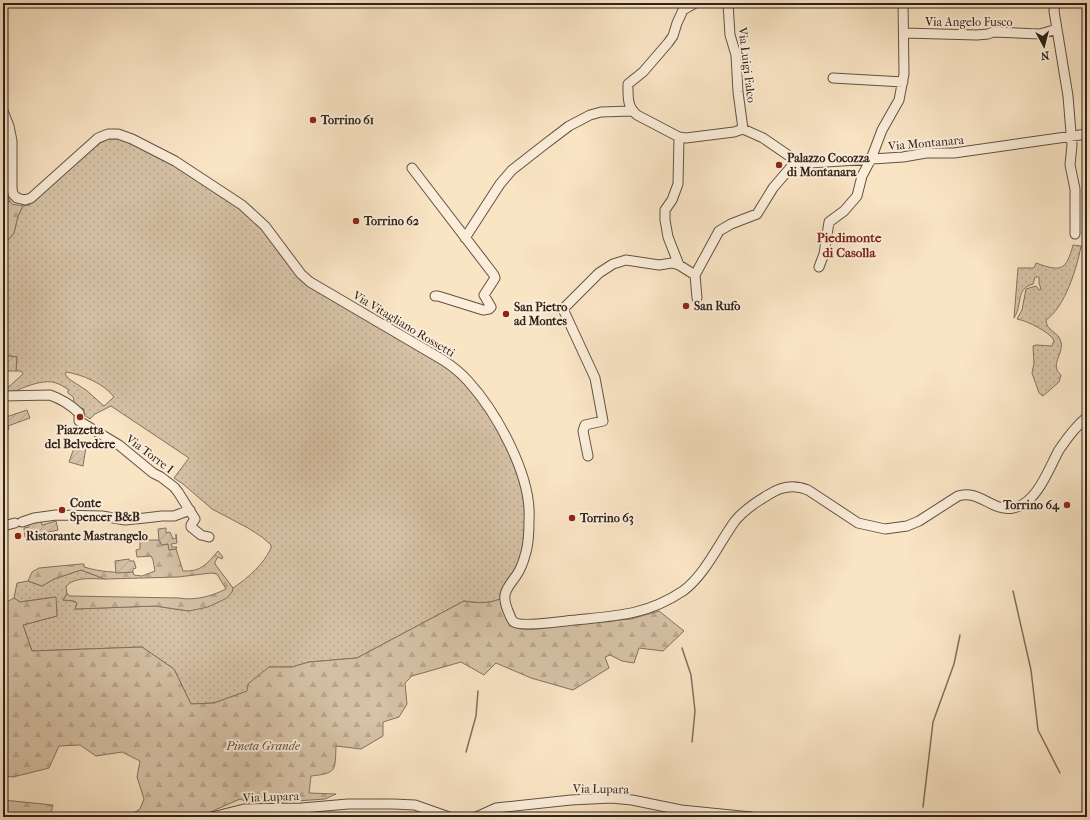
<svg xmlns="http://www.w3.org/2000/svg" width="1090" height="820" font-family="'IM FELL French Canon',serif">
  <style>
    .grass { fill: url(#grass-dots); stroke: #837261; fill-rule: evenodd }
    .forest { fill: url(#forest-firs); stroke: #837261 }
    .garden { fill: url(#garden-furrows); stroke: #837261 }
    .lines { fill: none; stroke-linecap: round; stroke-linejoin: round }
    .stream { stroke: #7f6f5e; stroke-width: 1.5 }
    .minor-casing { stroke: #625245; stroke-width: 11 }
    .minor { stroke: #fbedd9; stroke-width: 9 }
    .poi-dot { fill: #8f2418; stroke: #fbedd9; stroke-width: 1.5 }
    .labels { text-anchor: middle; stroke-width: 4; stroke-linejoin: round; paint-order: stroke }
    .street-label { font-size: 12px; fill: #2f221b; stroke: #fbedd9 }
    .poi-label { font-size: 12px; font-weight: bold; fill: #2f221b; stroke: #fbedd9; text-anchor: start }
    .park-label { font-size: 12px; font-style: italic; fill: #615245; stroke: #fbedd9 }
    .neighbourhood-label { font-size: 13px; font-weight: bold; fill: #7a1f14; stroke: #fbedd9 }
  </style>
  <defs>
    <pattern id="grass-dots" width="8" height="8" patternUnits="userSpaceOnUse"><rect width="8" height="8" fill="#d7c3a7"/><path d="M2 2h.1M6 6h.1" fill="none" stroke="#b9a78f" stroke-width="1.8" stroke-linecap="round"/></pattern>
    <pattern id="forest-firs" width="22" height="20" patternUnits="userSpaceOnUse"><rect width="22" height="20" fill="#d7c3a7"/><path d="M5 1l3.5 6h-7zM16 11l3.5 6h-7z" fill="#b9a78f"/></pattern>
    <pattern id="garden-furrows" width="10" height="10" patternUnits="userSpaceOnUse"><rect width="10" height="10" fill="#d7c3a7"/><path d="M-1 1l2-2M0 10L10 0M9 11l2-2" fill="none" stroke="#b9a78f"/></pattern>
  </defs>
  <rect width="100%" height="100%" fill="#f9e4c4"/>
  <filter id="stains"><feTurbulence type="fractalNoise" baseFrequency=".005" numOctaves="4"/><feColorMatrix values="0 0 0 0 .2 0 0 0 0 .09 0 0 0 0 .02 0 0 0 .5 -.17"/></filter>
  <radialGradient id="worn" r=".72"><stop offset=".6" stop-color="#630" stop-opacity="0"/><stop offset="1" stop-color="#630" stop-opacity=".3"/></radialGradient>
  <path class="grass" d="M 3,122 C 5,128 8,134 8,140 C 8,156 2,189 10,201 L 3,205 Z
    M 109,139 L 119,139 L 136,145 L 161,158 L 200,181 L 233,203 L 264,229 L 305,284 L 432,357 L 454,371 L 487,409 L 517,468 L 526,498 L 525,546 L 518,563 L 504,587 L 500,599 C 488,604 476,603 464,601 L 357,658 L 309,662 L 292,667 L 269,667 L 248,691 L 214,703 L 191,704 L 174,669 L 142,647 L 32,651 L 23,625 L 57,616 L 55,597 L 20,602 L 14,598 L 17,583 L 28,581 L 42,586 L 54,579 L 81,570 L 105,579 C 93,579 74,576 66,587 L 67,594 L 63,600 L 74,601 L 77,603 L 75,609 L 155,606 L 189,611 L 232,592 L 233,588 C 248,578 264,564 271,548 L 271,545 L 262,537 L 248,528 L 212,509 L 183,484 L 174,478 L 189,458 L 111,406 L 95,414 L 90,419 L 84,415 L 84,409 L 72,405 L 74,400 L 73,397 L 68,393 L 68,389 C 64,387 60,384 56,383 C 42,378 20,389 7,395 L 3,392 L 23,374 L 21,371 L 16,371 L 17,357 L 3,355 L 3,246 L 14,233 L 18,216 L 23,206 L 29,205 L 98,144 ZM 66,372 C 81,374 105,384 114,397 L 104,406 L 86,390 L 69,379 L 65,374 Z
    M 1073,245 L 1081,246 C 1077,268 1065,307 1046,320 C 1046,331 1059,332 1061,342 C 1064,354 1049,365 1061,375 L 1059,382 L 1043,396 L 1039,393 L 1032,373 L 1034,363 L 1033,346 L 1036,345 L 1052,346 L 1054,340 C 1049,332 1028,321 1017,319 L 1022,310 L 1026,289 L 1036,286 L 1039,290 L 1041,289 L 1039,283 L 1039,277 L 1035,277 L 1033,284 C 1015,289 1023,304 1014,318 L 1018,268 L 1034,268 L 1036,263 C 1061,272 1066,271 1073,245 Z"/>
  <path class="forest" d="M 10,201 L 12,204 L 23,206 L 18,216 L 14,233 L 3,246 L 3,205 Z
    M 148,540 L 159,540 L 162,545 L 168,544 L 169,550 L 176,549 L 183,571 C 201,572 207,564 218,551 L 223,557 L 222,559 L 218,557 L 215,562 L 215,564 L 233,588 L 232,592 L 227,598 L 208,607 L 189,611 L 155,606 L 75,609 L 77,603 L 74,601 L 63,600 L 67,594 L 70,596 L 179,598 C 195,601 212,596 226,589 L 217,574 L 211,573 L 178,577 L 105,579 L 81,570 L 54,579 L 42,586 L 28,581 L 32,572 L 39,568 L 81,564 L 84,564 L 84,567 C 101,572 116,573 133,572 L 134,575 L 142,576 L 155,571 L 153,560 L 151,556 L 137,557 L 136,550 L 140,549 L 140,541 Z
    M 56,597 L 57,616 L 23,625 L 32,651 L 142,647 L 174,669 L 191,704 L 214,703 L 247,691 L 248,684 L 269,667 L 292,667 L 309,662 L 357,658 L 464,601 C 476,603 488,604 500,599 L 509,624 L 514,627 L 631,619 L 659,611 L 684,631 L 663,651 L 639,648 L 634,663 L 622,661 L 610,655 L 605,657 L 609,668 L 573,690 L 531,678 L 496,663 L 484,675 L 461,662 L 412,676 L 405,683 L 407,704 L 399,717 L 383,722 L 383,736 L 361,749 L 336,746 C 335,771 337,773 311,776 L 309,793 L 336,794 L 325,799 L 254,804 L 240,799 L 199,817 L 98,817 L 105,813 L 130,815 L 140,809 L 144,799 L 137,777 L 140,761 L 122,752 L 96,756 L 80,745 L 59,746 L 49,768 L 13,777 L 3,776 L 3,604 L 14,598 L 20,602 Z
    M 3,800 L 53,805 L 50,817 L 17,817 L 13,816 L 11,817 L 3,817 Z"/>
  <path class="garden" d="M 3,355 L 17,357 L 16,371 L 3,371 Z
    M 27,410 L 30,418 L 8,426 L 9,429 L 3,431 L 3,418 Z
    M 75,445 L 86,447 L 83,466 L 69,462 Z
    M 41,519 L 42,525 L 56,521 L 58,530 L 25,537 L 24,528 L 29,527 L 28,524 Z
    M 166,528 L 166,533 L 170,532 L 173,539 L 176,538 L 176,534 L 177,543 L 171,544 L 172,547 L 177,547 L 176,549 L 169,550 L 168,544 L 162,545 L 159,540 L 158,529 Z
    M 129,559 L 130,561 L 134,561 L 136,568 L 133,569 L 133,572 L 116,573 L 115,561 Z"/>
  <g class="lines">
    <path class="stream" d="M 1013,591 L 1031,670 L 1038,730 L 1060,773
      M 682,648 L 691,675 L 695,711 L 692,742
      M 466,752 L 476,716 L 478,691
      M 923,807 L 933,722 L 954,664 L 960,635"/>
    <defs>
      <path id="minor" d="M 695,3 L 683,10 L 677,23 L 673,36 L 668,43 L 643,72 L 628,84 C 628,97 627,107 637,115 L 679,137 L 686,138 L 734,132 L 743,129
        M 728,3 L 730,35 L 736,55 L 738,92 L 743,129
        M 1055,3 L 1054,11 L 1068,96 L 1072,145 L 1070,165 L 1075,189 L 1075,234
        M 904,33 L 977,35 L 988,34 L 993,32 L 1040,34 L 1057,29
        M 833,78 L 903,82
        M 3,111 L 9,126 L 12,141 L 12,188 L 13,194 L 17,198 L 25,200 L 31,198 L 98,138 L 108,134 L 118,134 L 132,139 L 175,161 L 242,205 L 265,226 L 301,274 L 310,282 L 443,360 C 452,366 461,373 468,381 C 497,413 532,476 529,520 C 529,530 529,542 526,552 C 524,560 521,569 516,576 C 512,582 506,588 505,595 C 504,601 506,606 508,611 C 510,615 511,620 514,622 C 520,627 557,622 566,621 C 611,616 644,617 683,591 C 705,575 719,543 735,521 C 744,510 756,502 768,495 C 780,487 794,484 808,490 L 858,523 L 885,529 L 907,526 L 919,521 L 958,496 C 979,489 992,512 1013,508 C 1037,504 1049,468 1059,450 C 1067,438 1076,426 1087,417
        M 743,129 L 763,138 L 798,162 L 811,163 L 903,157 L 926,153 L 954,153 L 1087,134
        M 679,137 L 678,184 L 672,200 L 665,210 L 665,220 L 668,237 L 679,265
        M 412,168 L 494,275 L 495,278 L 484,295 L 491,307 L 489,309 L 483,310 L 438,296 L 435,296
        M 465,238 L 500,184 L 512,170 L 544,145 L 569,126 L 590,115 L 601,112 L 632,111
        M 819,267 L 824,254 L 829,222 L 844,211 L 857,196 L 862,176 L 871,159 L 882,130 L 899,100 L 904,74 L 903,3
        M 695,275 L 719,231 L 731,224 L 757,214 L 773,188 L 791,167 L 798,162
        M 695,275 L 697,298
        M 3,396 L 50,395 C 61,399 71,405 79,413 L 79,421 L 119,445 L 153,473 L 161,477 L 174,487 L 178,492 L 195,519 L 191,525 L 191,527 L 201,535 L 209,537
        M 588,456 L 583,431 L 585,425 L 603,421 L 595,378 L 563,309 L 599,273 L 613,264 L 626,260 L 659,265 L 672,263 L 679,265 L 695,275
        M 22,522 L 34,518 L 56,515 L 102,516 L 125,520 L 145,518 L 162,516 L 174,516 L 190,510
        M 3,526 L 15,523
        M 212,817 L 244,809 L 302,808 L 348,804 L 393,804 L 415,805 L 449,817
        M 476,817 L 496,808 L 505,807 L 571,800 L 611,798 L 632,800 L 681,810 L 751,817"/>
    </defs>
    <use href="#minor" class="minor-casing"/>
    <use href="#minor" class="minor"/>
  </g>
  <g class="poi-dot">
    <circle cx="313" cy="120" r="4"/>
    <circle cx="779" cy="165" r="4"/>
    <circle cx="356" cy="221" r="4"/>
    <circle cx="686" cy="306" r="4"/>
    <circle cx="506" cy="314" r="4"/>
    <circle cx="80" cy="417" r="4"/>
    <circle cx="1067" cy="505" r="4"/>
    <circle cx="62" cy="510" r="4"/>
    <circle cx="572" cy="518" r="4"/>
    <circle cx="18" cy="536" r="4"/>
  </g>
  <g class="labels">
    <g class="street-label">
      <text x="969" y="26">Via Angelo Fusco</text>
      <text transform="translate(747 65) rotate(83)" y="4">Via Luigi Falco</text>
      <text transform="translate(926 143) rotate(-5)" y="4">Via Montanara</text>
      <text transform="translate(404 324) rotate(31)" y="4">Via Vitagliano Rossetti</text>
      <text transform="translate(150 454) rotate(37)" y="4">Via Torre I</text>
      <text transform="translate(601 789) rotate(1)" y="4">Via Lupara</text>
      <text transform="translate(271 797) rotate(-2)" y="4">Via Lupara</text>
    </g>
    <g class="poi-label">
      <text x="321" y="124">Torrino 61</text>
      <text x="787" y="162">Palazzo Cocozza<tspan x="787" dy="14">di Montanara</tspan></text>
      <text x="364" y="225">Torrino 62</text>
      <text x="694" y="310">San Rufo</text>
      <text x="514" y="311">San Pietro<tspan x="514" dy="14">ad Montes</tspan></text>
      <text x="80" y="434" text-anchor="middle">Piazzetta<tspan x="80" dy="14">del Belvedere</tspan></text>
      <text x="70" y="507">Conte<tspan x="70" dy="14">Spencer B&amp;B</tspan></text>
      <text x="1059" y="509" text-anchor="end">Torrino 64</text>
      <text x="580" y="522">Torrino 63</text>
      <text x="26" y="540">Ristorante Mastrangelo</text>
    </g>
    <g class="park-label">
      <text x="263" y="750">Pineta Grande</text>
    </g>
    <g class="neighbourhood-label">
      <text x="849" y="242">Piedimonte<tspan x="849" dy="15">di Casolla</tspan></text>
    </g>
  </g>
  <rect width="1090" height="820" fill="none" stroke="#f9e4c4" stroke-width="16"/>
  <rect x="4" y="4" width="1082" height="812" fill="none" stroke="#2f221b" stroke-width="2"/>
  <rect x="8" y="8" width="1074" height="804" fill="none" stroke="#2f221b"/>
  <g transform="translate(1044 46) rotate(173)" stroke="#fbedd9" stroke-width="3" paint-order="stroke">
  <path d="M0-3L7 15L0 10L-7 15Z" fill="#2f221b"/>
  <text y="-6" font-size="11" font-weight="bold" text-anchor="middle" fill="#2f221b">N</text>
  </g>
  <rect width="100%" height="100%" filter="url(#stains)"/>
  <rect width="100%" height="100%" fill="url(#worn)"/>
</svg>
